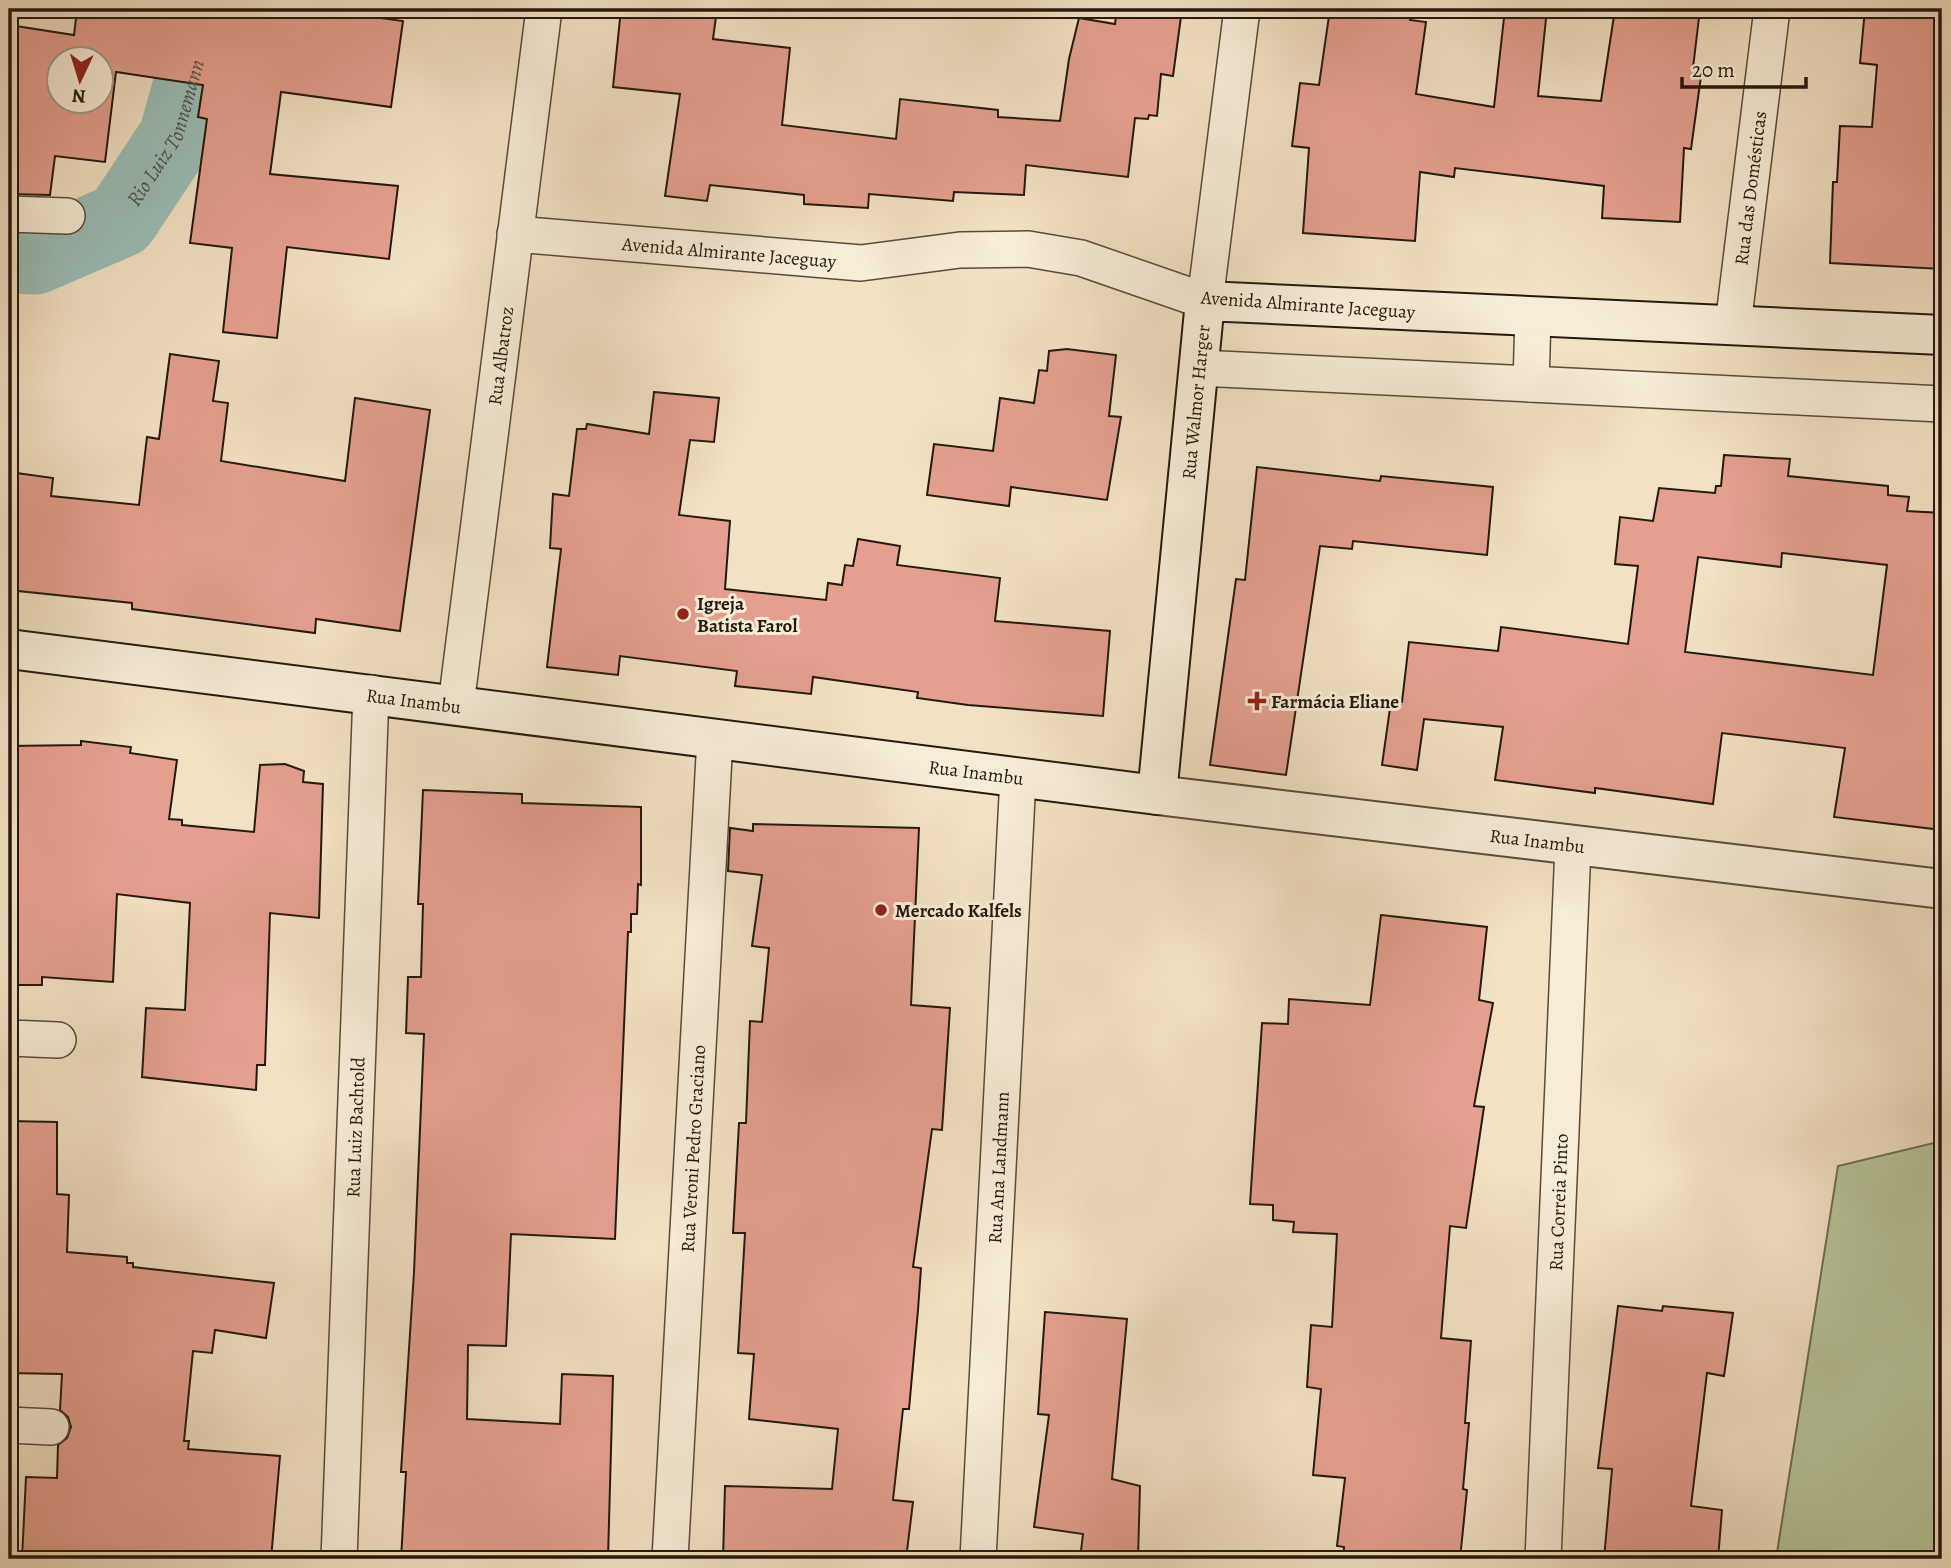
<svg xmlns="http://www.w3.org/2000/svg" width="1951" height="1568" font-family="Alegreya,serif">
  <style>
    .green { fill: #b6c498; stroke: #6d6e53; stroke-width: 2 }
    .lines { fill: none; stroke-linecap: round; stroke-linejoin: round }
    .river { stroke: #9bbdb7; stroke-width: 75 }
    .building { fill: #e49f8e; stroke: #24190e; stroke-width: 2; fill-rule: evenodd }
    .minor-casing { stroke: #584b3b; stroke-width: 38 }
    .tertiary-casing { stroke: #584b3b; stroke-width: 42 }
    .secondary-casing { stroke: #24190e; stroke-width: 42 }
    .minor { stroke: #f7ecd8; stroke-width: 35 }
    .tertiary { stroke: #f7ecd8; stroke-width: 38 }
    .secondary { stroke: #f7ecd8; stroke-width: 38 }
    .poi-dot { fill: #8f2418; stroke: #f7ecd8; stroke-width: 2.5 }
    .labels { text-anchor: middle; stroke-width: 6; stroke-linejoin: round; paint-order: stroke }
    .street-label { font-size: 19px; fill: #24190e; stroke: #f7ecd8 }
    .poi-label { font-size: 19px; font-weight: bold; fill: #24190e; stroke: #f7ecd8; text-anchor: start }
    .water-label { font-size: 21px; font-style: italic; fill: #4e5249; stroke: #f7ecd8 }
  </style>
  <rect width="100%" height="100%" fill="#f2e1c3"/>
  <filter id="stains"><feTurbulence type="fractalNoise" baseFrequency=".00286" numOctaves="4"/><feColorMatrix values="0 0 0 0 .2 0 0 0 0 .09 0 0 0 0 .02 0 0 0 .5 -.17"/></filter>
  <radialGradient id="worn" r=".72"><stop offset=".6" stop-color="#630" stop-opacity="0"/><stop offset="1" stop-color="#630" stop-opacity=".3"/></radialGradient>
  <path class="green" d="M 1942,1141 L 1942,1559 L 1776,1559 L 1838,1166 Z"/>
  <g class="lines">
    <path class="river" id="s1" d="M 9,256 L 35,257 L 121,220 L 176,137 L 212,9"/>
  </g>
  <path class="building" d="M 120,9 L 315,9 L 403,21 L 391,107 L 281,92 L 270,174 L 398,186 L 389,259 L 287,247 L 277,338 L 223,332 L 232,248 L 190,243 L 207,119 L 198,117 L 203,85 L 116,72 L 105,162 L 55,156 L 50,195 L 9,194 L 9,25 L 74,35 L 77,10 L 119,16 ZM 60,60 L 102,60 L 102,102 L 60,102 Z
    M 621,9 L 717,9 L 713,39 L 790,48 L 782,125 L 896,139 L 900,99 L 998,110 L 998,117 L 1060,121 L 1069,59 L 1079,18 L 1115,24 L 1117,9 L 1182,9 L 1173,76 L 1161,74 L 1157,116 L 1149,115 L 1148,119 L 1135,118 L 1128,177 L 1026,165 L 1024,195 L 954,192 L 953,201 L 869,194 L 868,208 L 804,204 L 804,195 L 710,185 L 707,201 L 665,196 L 680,94 L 613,87 Z
    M 1330,9 L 1412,9 L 1410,20 L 1426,22 L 1416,94 L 1494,107 L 1505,9 L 1547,9 L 1538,96 L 1601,101 L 1615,9 L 1700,9 L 1693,68 L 1702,69 L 1691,149 L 1684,148 L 1680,222 L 1602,218 L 1604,186 L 1455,168 L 1454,177 L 1420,172 L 1415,241 L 1303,233 L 1309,148 L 1292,146 L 1300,83 L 1319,85 Z
    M 1865,9 L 1942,14 L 1942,71 L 1934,201 L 1942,201 L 1942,269 L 1830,263 L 1833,182 L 1837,182 L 1840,126 L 1872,127 L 1877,65 L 1860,63 Z
    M 1067,349 L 1116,355 L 1109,416 L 1121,417 L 1107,500 L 1011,487 L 1009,506 L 927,495 L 934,444 L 993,451 L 1000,398 L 1034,403 L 1039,370 L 1047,371 L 1049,351 Z
    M 170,354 L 219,361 L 213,401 L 228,403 L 221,461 L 345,481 L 355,398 L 430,410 L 400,631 L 316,619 L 315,633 L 132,609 L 132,603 L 9,590 L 9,472 L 53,478 L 51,496 L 139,505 L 147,437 L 159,439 Z
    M 654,392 L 719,398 L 714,442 L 690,440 L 679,515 L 730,521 L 725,589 L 826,600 L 828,583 L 842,585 L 845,565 L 853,566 L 858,539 L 900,546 L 897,565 L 1000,578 L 995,621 L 1110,631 L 1103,716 L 968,705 L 917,698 L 918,692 L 813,677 L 811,694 L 735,686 L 737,671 L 620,656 L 618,675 L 547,667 L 561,549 L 550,548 L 553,494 L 569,496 L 577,429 L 586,429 L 587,424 L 649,434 Z
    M 1724,455 L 1790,459 L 1788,476 L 1888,486 L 1888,495 L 1909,497 L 1907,511 L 1942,513 L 1942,830 L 1834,817 L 1845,748 L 1722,733 L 1713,804 L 1595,788 L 1595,793 L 1495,780 L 1503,727 L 1424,719 L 1417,770 L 1382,765 L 1391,701 L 1402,702 L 1409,642 L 1498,651 L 1501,627 L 1628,644 L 1638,566 L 1615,564 L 1620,517 L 1653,521 L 1659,488 L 1715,493 L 1716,486 L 1721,486 ZM 1782,553 L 1887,565 L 1873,675 L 1685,652 L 1698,557 L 1781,567 Z
    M 1257,467 L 1380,481 L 1381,476 L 1493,487 L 1487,555 L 1353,541 L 1352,549 L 1320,546 L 1286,775 L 1210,765 L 1236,579 L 1245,580 Z
    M 81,741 L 131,747 L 130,753 L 177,760 L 169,819 L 182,820 L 182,825 L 254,832 L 260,765 L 285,764 L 304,771 L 303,782 L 323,784 L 319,918 L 270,913 L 265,1065 L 257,1065 L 256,1090 L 142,1077 L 146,1008 L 185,1010 L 190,903 L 117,894 L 113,982 L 42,977 L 42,985 L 9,985 L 9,746 L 81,745 Z
    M 423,790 L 522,794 L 522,803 L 641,807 L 641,885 L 638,884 L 637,914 L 631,914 L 631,932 L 628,932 L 615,1239 L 511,1234 L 506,1346 L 468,1345 L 467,1419 L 560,1424 L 562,1374 L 613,1376 L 608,1559 L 440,1557 L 440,1559 L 401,1559 L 406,1472 L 401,1472 L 414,1272 L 424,1034 L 406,1033 L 408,977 L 421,977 L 423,904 L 418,904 Z
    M 753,824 L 919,828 L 911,1005 L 950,1008 L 942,1130 L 932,1129 L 913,1267 L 921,1268 L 918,1310 L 909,1409 L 903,1409 L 893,1500 L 913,1502 L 906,1559 L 723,1559 L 725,1486 L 832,1489 L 838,1429 L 749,1419 L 754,1354 L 738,1353 L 745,1233 L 733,1233 L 739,1123 L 746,1123 L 750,1021 L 762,1022 L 769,948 L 752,946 L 762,875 L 728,871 L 730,828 L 753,831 Z
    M 1381,915 L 1487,927 L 1479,1000 L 1493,1003 L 1474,1106 L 1484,1107 L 1466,1228 L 1450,1226 L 1441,1338 L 1471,1341 L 1465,1423 L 1469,1423 L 1463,1489 L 1467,1490 L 1460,1559 L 1343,1559 L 1344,1547 L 1337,1546 L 1345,1478 L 1313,1475 L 1321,1389 L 1307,1387 L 1311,1325 L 1332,1327 L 1337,1234 L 1293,1232 L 1294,1222 L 1273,1220 L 1273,1205 L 1250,1204 L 1262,1023 L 1288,1024 L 1289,999 L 1370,1005 Z
    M 9,1121 L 57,1122 L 57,1194 L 69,1195 L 67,1252 L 127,1257 L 127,1263 L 133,1263 L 133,1267 L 274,1283 L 266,1338 L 215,1330 L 212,1353 L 193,1351 L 184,1441 L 189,1441 L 188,1449 L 280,1456 L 271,1559 L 22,1559 L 26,1477 L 57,1478 L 58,1445 L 67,1438 L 71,1427 L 68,1417 L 60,1410 L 62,1374 L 9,1373 Z
    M 1618,1306 L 1662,1311 L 1663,1306 L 1733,1313 L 1724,1376 L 1707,1373 L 1691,1506 L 1722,1510 L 1718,1559 L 1604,1559 L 1612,1469 L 1598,1468 Z
    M 1045,1312 L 1127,1319 L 1112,1479 L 1140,1486 L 1138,1559 L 1080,1559 L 1083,1534 L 1034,1527 L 1049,1415 L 1038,1414 Z"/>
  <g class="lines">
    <defs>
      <g id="minor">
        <path d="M 9,214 L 67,216"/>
        <path id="s2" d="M 515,234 L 861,263 L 960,250 L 1028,249 L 1081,258 L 1205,301 L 1242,9"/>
        <path id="s3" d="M 1733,325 L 1772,9"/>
        <path d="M 1199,368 L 1942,404"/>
        <path d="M 1531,384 L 1533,316"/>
        <path id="s4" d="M 456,705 L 544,9"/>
        <path d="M 9,1038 L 58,1040"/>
        <path d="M 9,1425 L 51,1427"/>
        <path id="s5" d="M 339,1559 L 371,693"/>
        <path id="s6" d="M 670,1559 L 715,738"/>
        <path id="s7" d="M 978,1559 L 1018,777"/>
        <path id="s8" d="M 1543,1559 L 1573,846"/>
      </g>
      <g id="tertiary">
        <path id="s9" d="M 1157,795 L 1942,889"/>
      </g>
      <g id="secondary">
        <path id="s10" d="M 9,649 L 1157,795 L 1205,301 L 1942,335"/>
      </g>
    </defs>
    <use href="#minor" class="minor-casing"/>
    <use href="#tertiary" class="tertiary-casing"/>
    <use href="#secondary" class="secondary-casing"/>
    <use href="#minor" class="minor"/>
    <use href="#tertiary" class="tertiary"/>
    <use href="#secondary" class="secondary"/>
  </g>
  <g class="poi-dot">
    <circle cx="683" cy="614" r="7"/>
    <path d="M1253.5 690.5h7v7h7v7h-7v7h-7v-7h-7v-7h7z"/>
    <circle cx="881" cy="910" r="7"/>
  </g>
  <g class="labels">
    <g class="street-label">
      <text dy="7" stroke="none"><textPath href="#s3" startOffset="138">Rua das Domésticas</textPath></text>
      <text dy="7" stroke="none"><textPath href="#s2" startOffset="215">Avenida Almirante Jaceguay</textPath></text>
      <text transform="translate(1308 304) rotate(4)" y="7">Avenida Almirante Jaceguay</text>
      <text dy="7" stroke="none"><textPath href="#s4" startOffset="352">Rua Albatroz</textPath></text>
      <text dy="7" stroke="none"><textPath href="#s10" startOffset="1552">Rua Walmor Harger</textPath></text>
      <text dy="7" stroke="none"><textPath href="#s10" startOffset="408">Rua Inambu</textPath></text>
      <text dy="7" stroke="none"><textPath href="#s10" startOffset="975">Rua Inambu</textPath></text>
      <text dy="7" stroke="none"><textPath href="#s9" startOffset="383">Rua Inambu</textPath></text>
      <text dy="7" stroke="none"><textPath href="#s5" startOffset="432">Rua Luiz Bachtold</textPath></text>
      <text dy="7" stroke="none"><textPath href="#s6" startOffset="411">Rua Veroni Pedro Graciano</textPath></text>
      <text dy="7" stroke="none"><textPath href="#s7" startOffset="392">Rua Ana Landmann</textPath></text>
      <text dy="7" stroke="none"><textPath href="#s8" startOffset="357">Rua Correia Pinto</textPath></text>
    </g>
    <g class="poi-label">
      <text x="697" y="610">Igreja<tspan x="697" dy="22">Batista Farol</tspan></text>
      <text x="1271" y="708">Farmácia Eliane</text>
      <text x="895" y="917">Mercado Kalfels</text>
    </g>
    <g class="water-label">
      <text dy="7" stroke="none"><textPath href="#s1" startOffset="219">Rio Luiz Tonnemann</textPath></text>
    </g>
  </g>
  <rect width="1951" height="1568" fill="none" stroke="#f2e1c3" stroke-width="35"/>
  <rect x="10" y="10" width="1930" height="1547" fill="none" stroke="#24190e" stroke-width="3.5"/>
  <rect x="18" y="18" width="1916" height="1533" fill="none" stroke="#24190e" stroke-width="2"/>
  <g transform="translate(80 80) rotate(184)"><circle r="33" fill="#f7ecd8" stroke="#a39887" stroke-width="2"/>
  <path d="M0-5L12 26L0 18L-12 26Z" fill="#8f2418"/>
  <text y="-10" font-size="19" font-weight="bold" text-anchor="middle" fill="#24190e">N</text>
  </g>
  <path d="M1682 77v10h124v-10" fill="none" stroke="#24190e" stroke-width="3.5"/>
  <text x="1692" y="77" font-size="21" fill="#24190e" stroke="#f7ecd8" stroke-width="5" paint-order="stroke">20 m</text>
  <rect width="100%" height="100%" filter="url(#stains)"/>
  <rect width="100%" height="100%" fill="url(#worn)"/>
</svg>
